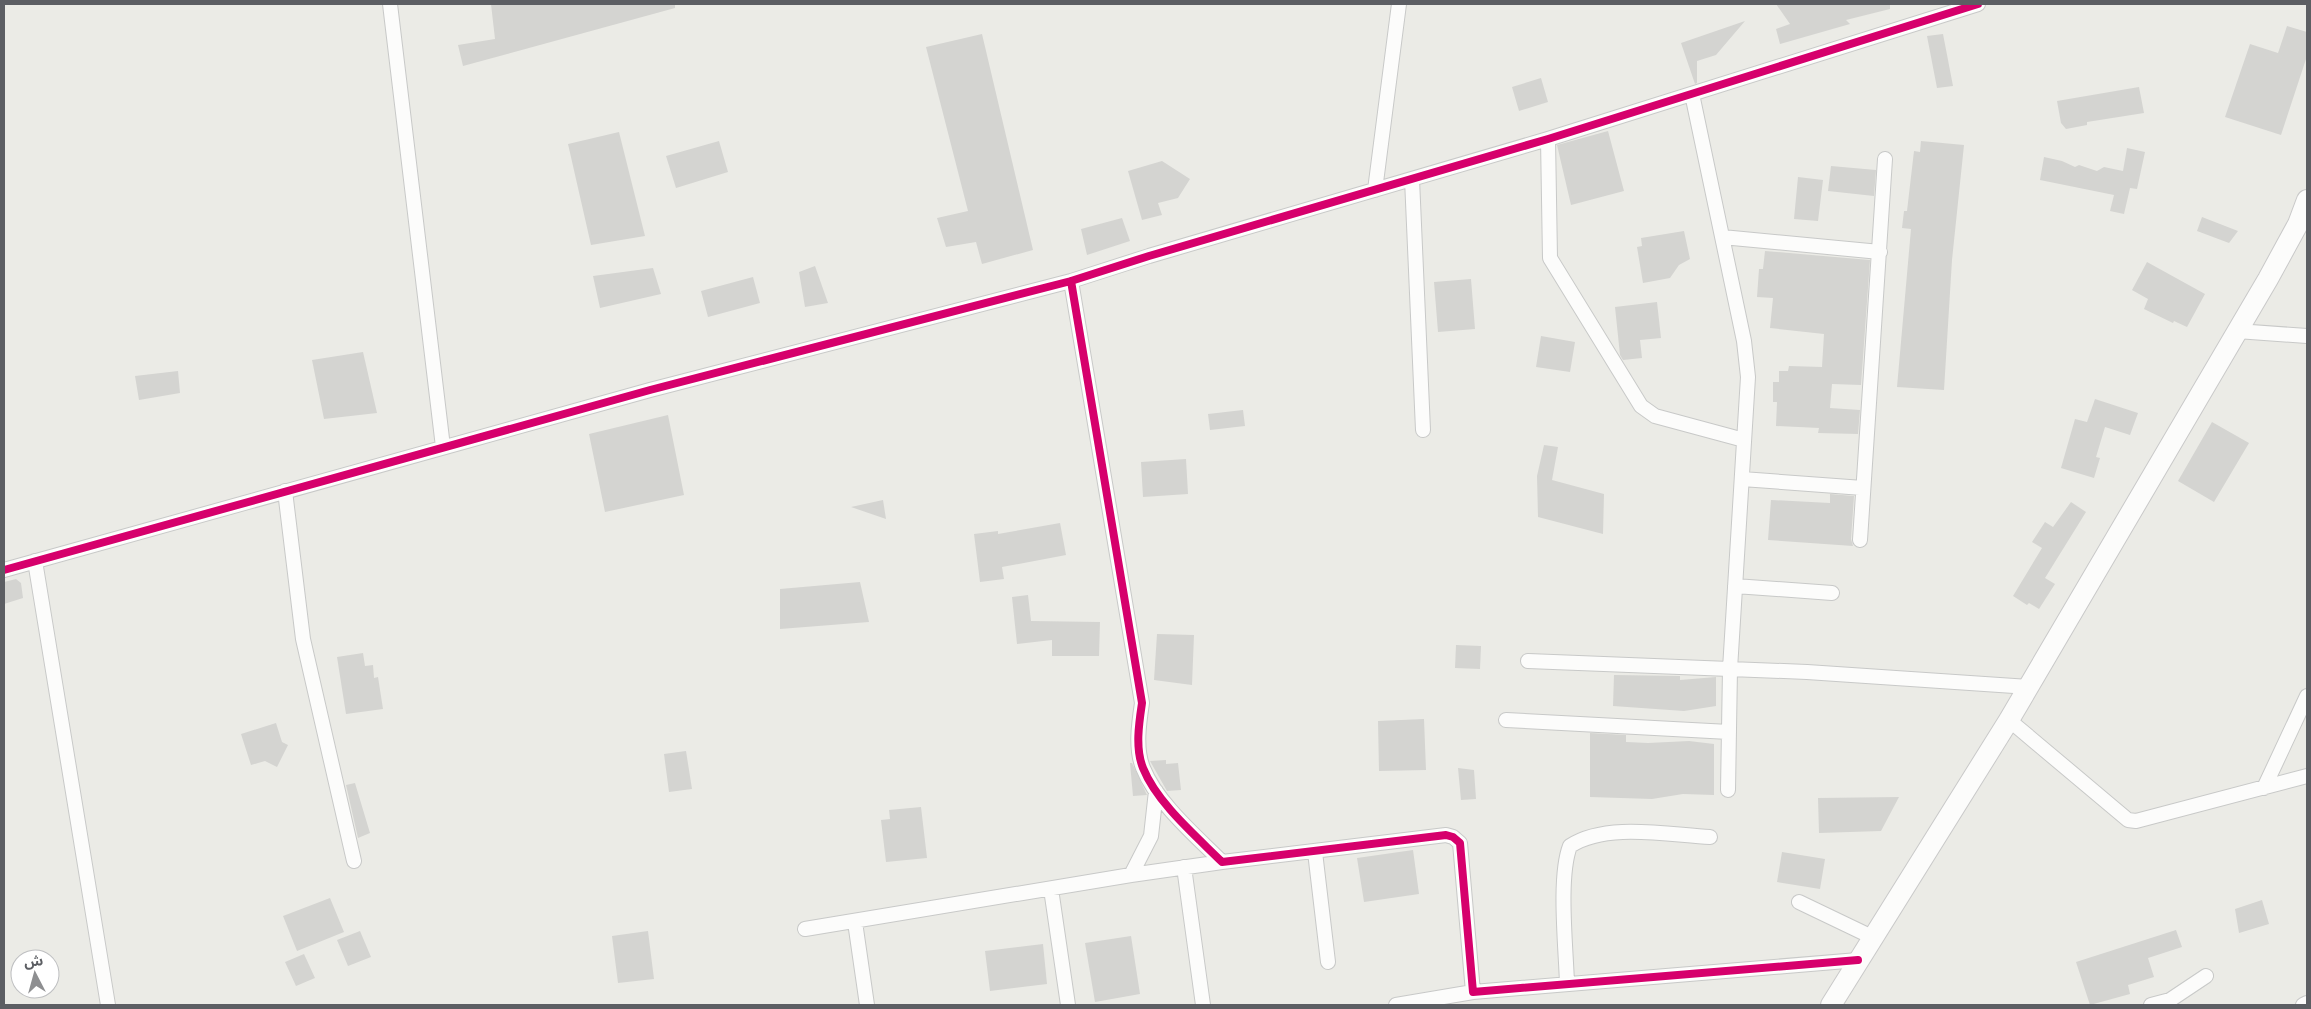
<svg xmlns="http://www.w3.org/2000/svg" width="2311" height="1009" font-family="'Archivo Narrow','Noto Sans Arabic',sans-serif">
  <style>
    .building { fill: #d4d4d1 }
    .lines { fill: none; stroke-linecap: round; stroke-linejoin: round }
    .minor-casing { stroke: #c8c9c8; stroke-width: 16 }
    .secondary-casing { stroke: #c9c9c9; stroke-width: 22 }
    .minor { stroke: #fcfcfb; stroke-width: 14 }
    .secondary { stroke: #fcfcfb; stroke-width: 20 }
    .cycleway-casing { stroke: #fff; stroke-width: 11 }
    .cycleway { stroke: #d6006c; stroke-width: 8 }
  </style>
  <rect width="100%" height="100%" fill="#ebebe6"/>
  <path class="building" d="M 491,4 L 675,4 L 675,8 L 463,66 L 458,45 L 495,39 Z
    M 1776,4 L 1890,4 L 1890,9 L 1846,20 L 1850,24 L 1780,44 L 1776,29 L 1790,24 Z
    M 1745,21 L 1716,55 L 1697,61 L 1697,83 L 1695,84 L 1681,43 Z
    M 2287,26 L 2307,32 L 2307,56 L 2281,135 L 2225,117 L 2250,44 L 2278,53 Z
    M 982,34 L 1033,250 L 982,264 L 976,242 L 946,247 L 937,218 L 968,211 L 926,47 Z
    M 1943,34 L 1953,86 L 1937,88 L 1927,36 Z
    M 1541,78 L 1548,102 L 1519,111 L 1512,87 Z
    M 2139,87 L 2144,113 L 2087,122 L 2087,125 L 2066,129 L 2061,123 L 2057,101 Z
    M 1608,131 L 1624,191 L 1571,205 L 1557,145 Z
    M 619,132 L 645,236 L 591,245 L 568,144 Z
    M 719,141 L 728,172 L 676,188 L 666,156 Z
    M 1921,141 L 1964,145 L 1952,260 L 1944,390 L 1897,387 L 1911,229 L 1902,228 L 1904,211 L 1907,211 L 1914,151 L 1920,152 Z
    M 2127,148 L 2145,152 L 2137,189 L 2130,188 L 2124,214 L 2110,211 L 2114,195 L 2040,180 L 2044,157 L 2062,161 L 2075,167 L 2079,165 L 2097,171 L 2104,167 L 2123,171 Z
    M 1162,161 L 1190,179 L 1178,198 L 1158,203 L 1162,215 L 1142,220 L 1128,171 Z
    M 1831,166 L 1876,170 L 1874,196 L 1828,191 Z
    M 1798,177 L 1823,180 L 1818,221 L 1794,219 Z
    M 2202,217 L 2238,231 L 2229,243 L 2197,231 Z
    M 1122,218 L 1130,241 L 1087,255 L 1081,229 Z
    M 1684,231 L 1690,259 L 1679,265 L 1670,278 L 1643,283 L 1637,247 L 1642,246 L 1641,238 Z
    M 1765,251 L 1870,260 L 1861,385 L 1832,384 L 1830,408 L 1860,410 L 1858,434 L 1818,433 L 1819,428 L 1776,426 L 1777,402 L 1773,402 L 1773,382 L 1779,382 L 1779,371 L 1788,371 L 1789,366 L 1822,367 L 1824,334 L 1770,328 L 1773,298 L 1757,297 L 1759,269 L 1763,269 Z
    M 2147,262 L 2205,294 L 2187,327 L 2174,321 L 2173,323 L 2144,309 L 2148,299 L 2132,290 Z
    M 815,266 L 828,303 L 805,307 L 799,272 Z
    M 653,268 L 661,294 L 600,308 L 593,276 Z
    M 753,277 L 760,303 L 708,317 L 701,291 Z
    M 1471,279 L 1475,329 L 1438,332 L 1434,282 Z
    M 1657,302 L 1661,338 L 1640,340 L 1642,358 L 1623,360 L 1620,355 L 1615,307 Z
    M 1541,336 L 1575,342 L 1570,372 L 1536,367 Z
    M 363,352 L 377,413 L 324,419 L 312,360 Z
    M 178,371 L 180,393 L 139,400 L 135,376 Z
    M 2095,399 L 2138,413 L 2130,435 L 2105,427 L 2096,457 L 2100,458 L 2094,478 L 2061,468 L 2075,419 L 2087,422 Z
    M 1243,410 L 1245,426 L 1210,430 L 1208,414 Z
    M 668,415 L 684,495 L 605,512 L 589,434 Z
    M 2212,422 L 2249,443 L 2214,502 L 2178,481 Z
    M 1544,445 L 1558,447 L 1552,480 L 1604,494 L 1603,534 L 1538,517 L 1537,476 Z
    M 1186,459 L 1188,494 L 1143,497 L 1141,462 Z
    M 1830,494 L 1854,496 L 1851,539 L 1853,546 L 1768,540 L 1771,500 L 1830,503 Z
    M 883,500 L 886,519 L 851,507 Z
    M 2071,502 L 2086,512 L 2045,578 L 2055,584 L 2039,609 L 2029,603 L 2027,605 L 2013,596 L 2042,548 L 2032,542 L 2045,522 L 2053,527 Z
    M 1060,523 L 1066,555 L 1002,567 L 1004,579 L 980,582 L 974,534 L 998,531 L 998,534 Z
    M 16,579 L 21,583 L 23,598 L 4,604 L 4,582 Z
    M 860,582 L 869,622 L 780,629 L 780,589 Z
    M 1028,595 L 1031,621 L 1100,622 L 1099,656 L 1052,656 L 1052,640 L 1017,644 L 1012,597 Z
    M 1157,634 L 1194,635 L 1192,685 L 1154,680 Z
    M 1456,645 L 1481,646 L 1480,669 L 1455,668 Z
    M 363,653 L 365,666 L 373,665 L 374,678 L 378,677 L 383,709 L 346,714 L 337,657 Z
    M 1614,675 L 1680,676 L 1680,680 L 1716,677 L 1716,706 L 1684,711 L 1613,706 Z
    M 1424,719 L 1426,770 L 1379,771 L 1378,721 Z
    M 276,723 L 282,742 L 288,745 L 277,767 L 265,761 L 251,765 L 241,734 Z
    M 1590,733 L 1626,735 L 1626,742 L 1648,743 L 1689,741 L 1714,744 L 1714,795 L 1683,794 L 1652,799 L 1590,797 Z
    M 686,751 L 692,789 L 669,792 L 664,754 Z
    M 1166,760 L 1166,764 L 1178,763 L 1181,790 L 1167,791 L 1150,761 Z
    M 1130,763 L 1132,763 L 1147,795 L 1133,796 Z
    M 1458,768 L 1474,770 L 1476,799 L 1461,800 Z
    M 355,783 L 370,833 L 358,838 L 346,785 Z
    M 1899,797 L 1881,831 L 1819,833 L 1818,798 Z
    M 921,807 L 927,858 L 886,862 L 881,820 L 890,819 L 889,810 Z
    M 1413,850 L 1419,894 L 1364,902 L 1357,858 Z
    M 1782,852 L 1825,859 L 1820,889 L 1777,882 Z
    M 330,898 L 344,932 L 297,951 L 283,916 Z
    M 2262,900 L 2269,924 L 2239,933 L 2235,909 Z
    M 2176,930 L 2182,947 L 2148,958 L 2154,977 L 2128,985 L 2130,994 L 2090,1005 L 2076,962 Z
    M 360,931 L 371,957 L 348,966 L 337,940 Z
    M 648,931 L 654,979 L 618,983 L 612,936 Z
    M 1131,936 L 1140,994 L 1095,1002 L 1085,943 Z
    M 1043,944 L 1047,984 L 990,991 L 985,951 Z
    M 304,954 L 315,978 L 296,986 L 285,962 Z"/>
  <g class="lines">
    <defs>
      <path id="minor" d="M 390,4 L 443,447
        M 1692,94 L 1744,341 L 1748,377 L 1730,669 L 1728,790
        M 1548,139 L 1550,258 L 1641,406 L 1655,416 L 1744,440
        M 1412,179 L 1423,430
        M 1375,190 L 1399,4
        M 1722,237 L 1880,252
        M 1071,281 L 1142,703 C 1139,723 1135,748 1143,768 C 1157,803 1196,836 1222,862 L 1446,835 L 1453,837 L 1460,843 L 1473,992 L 1858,960
        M 2237,331 L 2307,336
        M 1742,479 L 1863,488
        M 285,491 L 303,639 L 354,861
        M 1860,540 L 1885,159
        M 35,561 L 108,1005
        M 4,570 L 650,390 L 1071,281 L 1149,256 L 1548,139 L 1978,4
        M 1735,586 L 1832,593
        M 1528,661 L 1807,672 L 2029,687
        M 1506,720 L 1729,732
        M 2009,720 L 2128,820 L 2136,821 L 2307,776
        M 2264,788 L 2307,696
        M 1315,852 L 1328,962
        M 1184,867 L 1203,1005
        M 1131,875 L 1222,862
        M 1051,889 L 1068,1005
        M 1799,902 L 1872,937
        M 855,922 L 867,1005
        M 805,929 L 1131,875 L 1151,836 L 1156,791
        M 1567,984 C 1566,948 1558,877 1570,846 C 1606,822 1669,835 1710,837
        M 1396,1005 L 1473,992
        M 2151,1005 L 2170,1000 L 2206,976
        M 2303,1005 L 2307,1003"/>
      <path id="secondary" d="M 1831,1005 L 2009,720 L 2268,279 L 2298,224 L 2307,200"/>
    </defs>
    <use href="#minor" class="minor-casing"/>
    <use href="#secondary" class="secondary-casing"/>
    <use href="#minor" class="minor"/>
    <use href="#secondary" class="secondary"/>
    <defs>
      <path id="cycleway" d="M 1071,281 L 1142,703 C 1139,723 1135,748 1143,768 C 1157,803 1196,836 1222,862 L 1446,835 L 1453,837 L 1460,843 L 1473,992 L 1858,960
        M 4,570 L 650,390 L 1071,281 L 1149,256 L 1548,139 L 1978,4"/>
    </defs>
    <use href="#cycleway" class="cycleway-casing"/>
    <use href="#cycleway" class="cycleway"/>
  </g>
  <rect width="2311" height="1009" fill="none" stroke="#5c5e63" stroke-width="10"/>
  <g transform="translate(35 974) rotate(354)"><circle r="24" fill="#ffffff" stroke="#bebfc1"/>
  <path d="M0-4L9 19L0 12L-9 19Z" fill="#8e8f91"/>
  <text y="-8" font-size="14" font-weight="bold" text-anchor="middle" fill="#5c5e63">ش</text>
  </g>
</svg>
